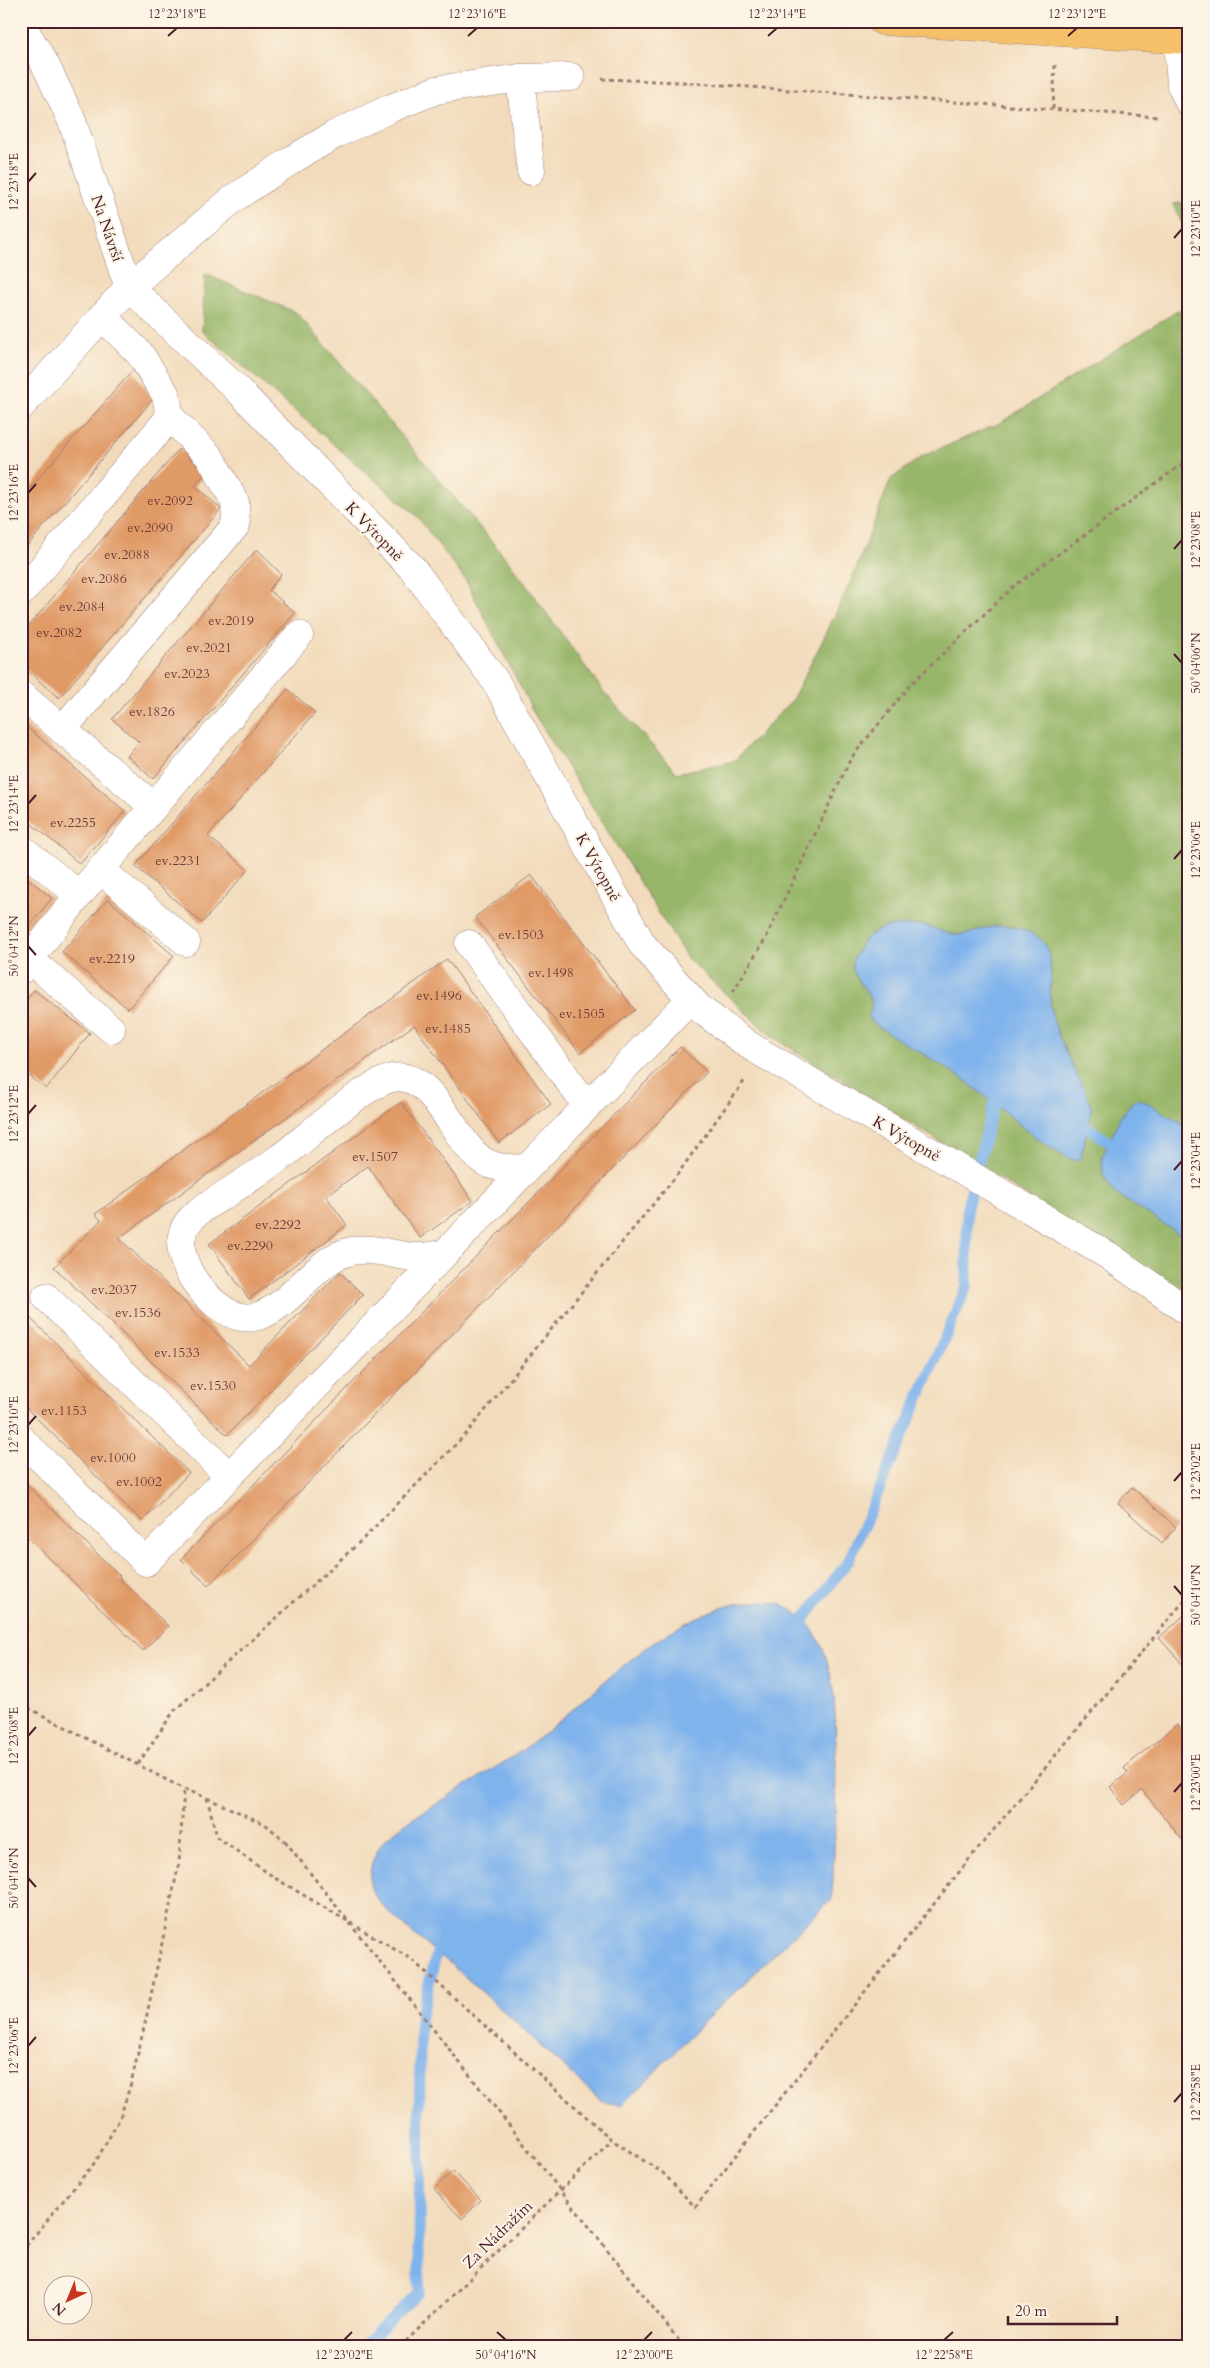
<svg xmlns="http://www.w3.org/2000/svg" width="1210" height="2368" font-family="Cardo,serif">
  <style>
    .forest { fill: #97b669; stroke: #706a4a }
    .water { fill: #7fb3ec; stroke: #64698c }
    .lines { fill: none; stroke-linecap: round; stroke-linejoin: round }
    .stream { stroke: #7fb3ec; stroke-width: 11 }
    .building { fill: #e09a66 }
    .minor-casing { stroke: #9e7d74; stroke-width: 29 }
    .major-casing { stroke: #9e7d74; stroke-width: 29 }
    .path { stroke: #9e7d74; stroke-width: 3; stroke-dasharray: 4 4; stroke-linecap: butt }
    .minor { stroke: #fff; stroke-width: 28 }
    .major { stroke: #f6c06b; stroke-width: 28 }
    .path-bridge { stroke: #9e7d74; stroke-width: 3; stroke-dasharray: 4 4; stroke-linecap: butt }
    .ticks { fill: none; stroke: #4a1f2b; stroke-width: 2 }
    .labels { text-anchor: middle; stroke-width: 4; stroke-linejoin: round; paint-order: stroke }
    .number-label { font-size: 14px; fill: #703e3a }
    .street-label { font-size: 16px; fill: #4a1f2b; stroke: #fcf5e5 }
    .neatline { fill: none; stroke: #4a1f2b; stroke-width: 2 }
    .ticks-label { font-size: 12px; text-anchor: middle; fill: #4a1f2b }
  </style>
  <rect width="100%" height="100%" fill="#fcf5e5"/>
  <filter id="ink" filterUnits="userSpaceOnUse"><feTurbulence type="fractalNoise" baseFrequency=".02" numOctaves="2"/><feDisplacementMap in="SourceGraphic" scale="10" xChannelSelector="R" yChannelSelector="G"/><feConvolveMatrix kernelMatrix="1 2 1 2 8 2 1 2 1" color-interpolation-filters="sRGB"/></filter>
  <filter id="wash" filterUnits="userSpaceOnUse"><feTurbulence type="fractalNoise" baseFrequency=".0096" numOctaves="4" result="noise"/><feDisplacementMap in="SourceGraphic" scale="20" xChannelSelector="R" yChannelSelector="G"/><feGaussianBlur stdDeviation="1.12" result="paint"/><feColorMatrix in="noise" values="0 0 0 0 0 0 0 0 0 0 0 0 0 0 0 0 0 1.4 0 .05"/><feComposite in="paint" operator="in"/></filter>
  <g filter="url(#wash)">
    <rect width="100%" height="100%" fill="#f2dbbc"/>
    <path class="forest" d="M 1189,202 L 1189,239 L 1173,204 Z
      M 1189,254 L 1189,1298 L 770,1035 L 687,958 L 535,715 L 466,581 L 417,516 L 202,331 L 205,274 L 297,313 L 510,563 L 603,691 L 677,773 L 734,761 L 792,700 L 825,636 L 854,574 L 891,479 L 923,456 L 1000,423 L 1182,308 Z"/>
    <path class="water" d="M 924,925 C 934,928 947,934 957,935 C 975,935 990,923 1009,926 C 1020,928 1039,934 1045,945 C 1055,963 1048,990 1051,1009 C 1057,1043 1078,1073 1091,1104 L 1091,1113 L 1081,1157 L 1078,1161 C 1052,1157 989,1097 963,1079 C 932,1058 900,1042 869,1020 C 868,1015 872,1011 872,1005 C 870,992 855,980 852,967 C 852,961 854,957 857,952 C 871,922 895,926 924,925 Z
      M 1140,1099 L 1189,1127 L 1189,1240 L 1114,1193 L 1103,1174 L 1102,1157 L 1121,1116 L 1134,1100 Z
      M 747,1602 C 763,1602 780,1601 794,1611 C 839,1642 835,1715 836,1763 C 836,1808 834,1854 832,1899 L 712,2014 L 622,2105 L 602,2102 C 552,2056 503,2010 453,1966 C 435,1950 377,1909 371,1888 C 367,1872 374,1852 385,1840 C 399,1826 418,1815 435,1805 C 464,1786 495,1769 524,1749 C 595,1698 656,1617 747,1602 Z"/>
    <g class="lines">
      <path class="stream" d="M 1076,1119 L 1109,1142
        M 795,1631 L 849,1560 L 967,1286 L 967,1207 L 994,1103 L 1010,1101
        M 362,2347 L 419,2292 L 420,2019 L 437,1952 L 450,1944"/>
    </g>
    <g id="blocks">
      <path class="building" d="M 133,370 L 153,399 L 21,553 L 21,498 Z
        M 179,449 L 206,472 L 195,486 L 221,509 L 59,698 L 21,665 L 21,635 Z
        M 257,549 L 281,574 L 269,590 L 295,613 L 153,779 L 127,756 L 139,742 L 112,719 Z
        M 288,689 L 315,713 L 208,836 L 248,870 L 202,923 L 135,866 Z
        M 21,722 L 125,811 L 80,864 L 21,815 Z
        M 21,873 L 52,898 L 21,936 Z
        M 531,875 L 635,1010 L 580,1053 L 475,917 Z
        M 108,899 L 174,956 L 128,1009 L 62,952 Z
        M 447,959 L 551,1104 L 499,1143 L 414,1025 L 119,1238 L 249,1365 L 340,1272 L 363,1295 L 227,1435 L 54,1267 L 101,1220 L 95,1214 Z
        M 34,990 L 90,1033 L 46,1089 L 21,1069 L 21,1006 Z
        M 680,1047 L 707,1072 L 208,1586 L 181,1559 Z
        M 401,1102 L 473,1201 L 420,1238 L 368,1166 L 326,1196 L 347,1225 L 249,1299 L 209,1244 Z
        M 25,1313 L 189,1473 L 142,1521 L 21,1403 L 21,1317 Z
        M 21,1479 L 120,1576 L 119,1578 L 168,1626 L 143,1651 L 21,1530 Z
        M 1132,1487 L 1176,1527 L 1162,1543 L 1118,1503 Z
        M 1189,1611 L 1189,1667 L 1187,1669 L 1159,1638 Z
        M 1177,1724 L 1189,1738 L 1189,1848 L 1142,1790 L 1124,1805 L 1110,1787 L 1128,1773 L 1124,1768 Z
        M 453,2171 L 481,2200 L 462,2219 L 434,2189 Z"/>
    </g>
  </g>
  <g filter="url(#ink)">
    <use href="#blocks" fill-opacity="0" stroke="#9e7d74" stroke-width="1"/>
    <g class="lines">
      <defs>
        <path id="minor" d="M 1187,21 L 1178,40 L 1181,85 L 1189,102
          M 21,24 L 46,66 L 72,121 L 129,287 L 239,391 L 413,569 L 496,682 L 642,944 L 700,1009 L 750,1046 L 1109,1256 L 1189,1312
          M 520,78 L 531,171
          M 21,406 L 129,287 L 233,199 L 295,158 L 334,135 L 389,109 L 436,90 L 520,78 L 571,77
          M 21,593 L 170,417
          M 21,695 L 153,806
          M 62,730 L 236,525 L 235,502 L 210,457 L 170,417 L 166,395 L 140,354 L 102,316
          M 21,848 L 79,895
          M 101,870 L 186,942
          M 469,944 L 587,1106
          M 29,959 L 111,1029
          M 21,970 L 79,895 L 299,635
          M 444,1254 C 434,1255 423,1258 413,1257 C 387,1254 363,1243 337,1256 C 308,1270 277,1324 241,1317 C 211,1311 172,1263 183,1232 C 189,1213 214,1202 229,1192 C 245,1181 262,1171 278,1159 C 306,1139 361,1086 392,1078 C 436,1068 454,1149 489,1164 C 501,1169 514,1169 527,1168
          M 46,1297 L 229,1476
          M 21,1439 L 146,1562 L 691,999"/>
        <path id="major" d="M 882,21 L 1189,40"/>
      </defs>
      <use href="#minor" class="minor-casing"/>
      <use href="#major" class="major-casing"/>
      <path class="path" d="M 602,79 L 681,82 L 1160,117
        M 1053,109 L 1055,64
        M 733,992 L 767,936 L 851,758 L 912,683 L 1013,587 L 1189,459
        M 21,1704 L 184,1789 L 207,1798 L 217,1837 L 275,1878 L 411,1959 L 612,2140 L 663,2173 L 695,2207 L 971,1857 L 1189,1595
        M 138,1764 L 174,1711 L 362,1540 L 466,1434 L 677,1175 L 745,1080
        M 207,1798 L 265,1824 L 285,1841
        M 21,2252 L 96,2161 L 120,2118 L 131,2083 L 146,2019 L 179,1863 L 184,1790
        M 400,2347 L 612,2140"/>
      <use href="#minor" class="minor"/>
      <use href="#major" class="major"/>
      <path class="path-bridge" d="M 285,1841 L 684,2347"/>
    </g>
  </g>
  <path class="ticks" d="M 168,36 L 177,28M 468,36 L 477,28M 768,36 L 777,28M 1068,36 L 1077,28M 28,182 L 36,173M 1174,238 L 1182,229M 28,493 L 36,484M 1174,549 L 1182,540M 1174,654 L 1182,663M 28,804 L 36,795M 1174,859 L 1182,850M 28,946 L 36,955M 28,1114 L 36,1105M 1174,1170 L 1182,1161M 28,1425 L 36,1416M 1174,1481 L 1182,1472M 1174,1586 L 1182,1595M 28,1736 L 36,1727M 1174,1792 L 1182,1783M 28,1878 L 36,1887M 28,2046 L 36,2037M 1174,2102 L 1182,2093M 497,2332 L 506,2340M 344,2340 L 352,2332M 644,2340 L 652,2332M 944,2340 L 953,2332"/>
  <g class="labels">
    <g class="number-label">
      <text x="170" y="505">ev.2092</text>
      <text x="150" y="532">ev.2090</text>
      <text x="127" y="559">ev.2088</text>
      <text x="104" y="583">ev.2086</text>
      <text x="82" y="611">ev.2084</text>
      <text x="231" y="625">ev.2019</text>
      <text x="59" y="637">ev.2082</text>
      <text x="209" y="652">ev.2021</text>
      <text x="187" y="678">ev.2023</text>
      <text x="152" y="716">ev.1826</text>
      <text x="73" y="827">ev.2255</text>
      <text x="178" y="865">ev.2231</text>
      <text x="521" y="939">ev.1503</text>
      <text x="112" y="963">ev.2219</text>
      <text x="551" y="977">ev.1498</text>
      <text x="439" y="1000">ev.1496</text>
      <text x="582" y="1018">ev.1505</text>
      <text x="448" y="1033">ev.1485</text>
      <text x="375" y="1161">ev.1507</text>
      <text x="278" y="1229">ev.2292</text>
      <text x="250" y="1250">ev.2290</text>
      <text x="114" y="1294">ev.2037</text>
      <text x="138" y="1317">ev.1536</text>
      <text x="177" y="1357">ev.1533</text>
      <text x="213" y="1390">ev.1530</text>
      <text x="64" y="1415">ev.1153</text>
      <text x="113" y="1462">ev.1000</text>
      <text x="139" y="1486">ev.1002</text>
    </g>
    <g class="street-label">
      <text transform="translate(108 228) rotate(71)" y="6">Na Návrší</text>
      <text transform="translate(375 531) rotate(46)" y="6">K Výtopně</text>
      <text transform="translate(599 867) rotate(61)" y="6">K Výtopně</text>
      <text transform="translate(907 1138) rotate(30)" y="6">K Výtopně</text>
      <text transform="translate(497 2234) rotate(-44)" y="6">Za Nádražím</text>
    </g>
  </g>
  <rect width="1210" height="2368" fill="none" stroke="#fcf5e5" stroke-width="55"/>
  <g transform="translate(68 2300) rotate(224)"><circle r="24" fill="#fcf5e5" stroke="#b59f9b"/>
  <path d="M0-4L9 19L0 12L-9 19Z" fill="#c8321e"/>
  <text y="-8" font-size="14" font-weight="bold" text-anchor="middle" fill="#4a1f2b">N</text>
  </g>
  <path d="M1008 2316v8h109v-8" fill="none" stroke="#4a1f2b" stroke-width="2.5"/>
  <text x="1015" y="2316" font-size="15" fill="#4a1f2b" stroke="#fcf5e5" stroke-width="4" paint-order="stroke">20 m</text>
  <rect x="28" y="28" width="1154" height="2312" class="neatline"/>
  <g class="ticks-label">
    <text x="177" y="18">12°23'18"E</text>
    <text x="477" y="18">12°23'16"E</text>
    <text x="777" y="18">12°23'14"E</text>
    <text x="1077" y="18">12°23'12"E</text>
    <text transform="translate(14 182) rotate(-90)" y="4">12°23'18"E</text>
    <text transform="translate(1196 229) rotate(-90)" y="4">12°23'10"E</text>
    <text transform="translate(14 493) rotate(-90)" y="4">12°23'16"E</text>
    <text transform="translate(1196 540) rotate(-90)" y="4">12°23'08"E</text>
    <text transform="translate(1196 663) rotate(-90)" y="4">50°04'06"N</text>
    <text transform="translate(14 804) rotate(-90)" y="4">12°23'14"E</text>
    <text transform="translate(1196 850) rotate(-90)" y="4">12°23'06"E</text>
    <text transform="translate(14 946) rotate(-90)" y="4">50°04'12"N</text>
    <text transform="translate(14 1114) rotate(-90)" y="4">12°23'12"E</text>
    <text transform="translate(1196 1161) rotate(-90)" y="4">12°23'04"E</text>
    <text transform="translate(14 1425) rotate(-90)" y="4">12°23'10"E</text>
    <text transform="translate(1196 1472) rotate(-90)" y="4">12°23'02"E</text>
    <text transform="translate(1196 1595) rotate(-90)" y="4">50°04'10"N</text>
    <text transform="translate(14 1736) rotate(-90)" y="4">12°23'08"E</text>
    <text transform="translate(1196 1783) rotate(-90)" y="4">12°23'00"E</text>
    <text transform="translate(14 1878) rotate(-90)" y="4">50°04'16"N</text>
    <text transform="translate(14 2046) rotate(-90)" y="4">12°23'06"E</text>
    <text transform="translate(1196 2093) rotate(-90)" y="4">12°22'58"E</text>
    <text x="344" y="2359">12°23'02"E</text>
    <text x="506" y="2359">50°04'16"N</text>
    <text x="644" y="2359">12°23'00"E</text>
    <text x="944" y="2359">12°22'58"E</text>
  </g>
</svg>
